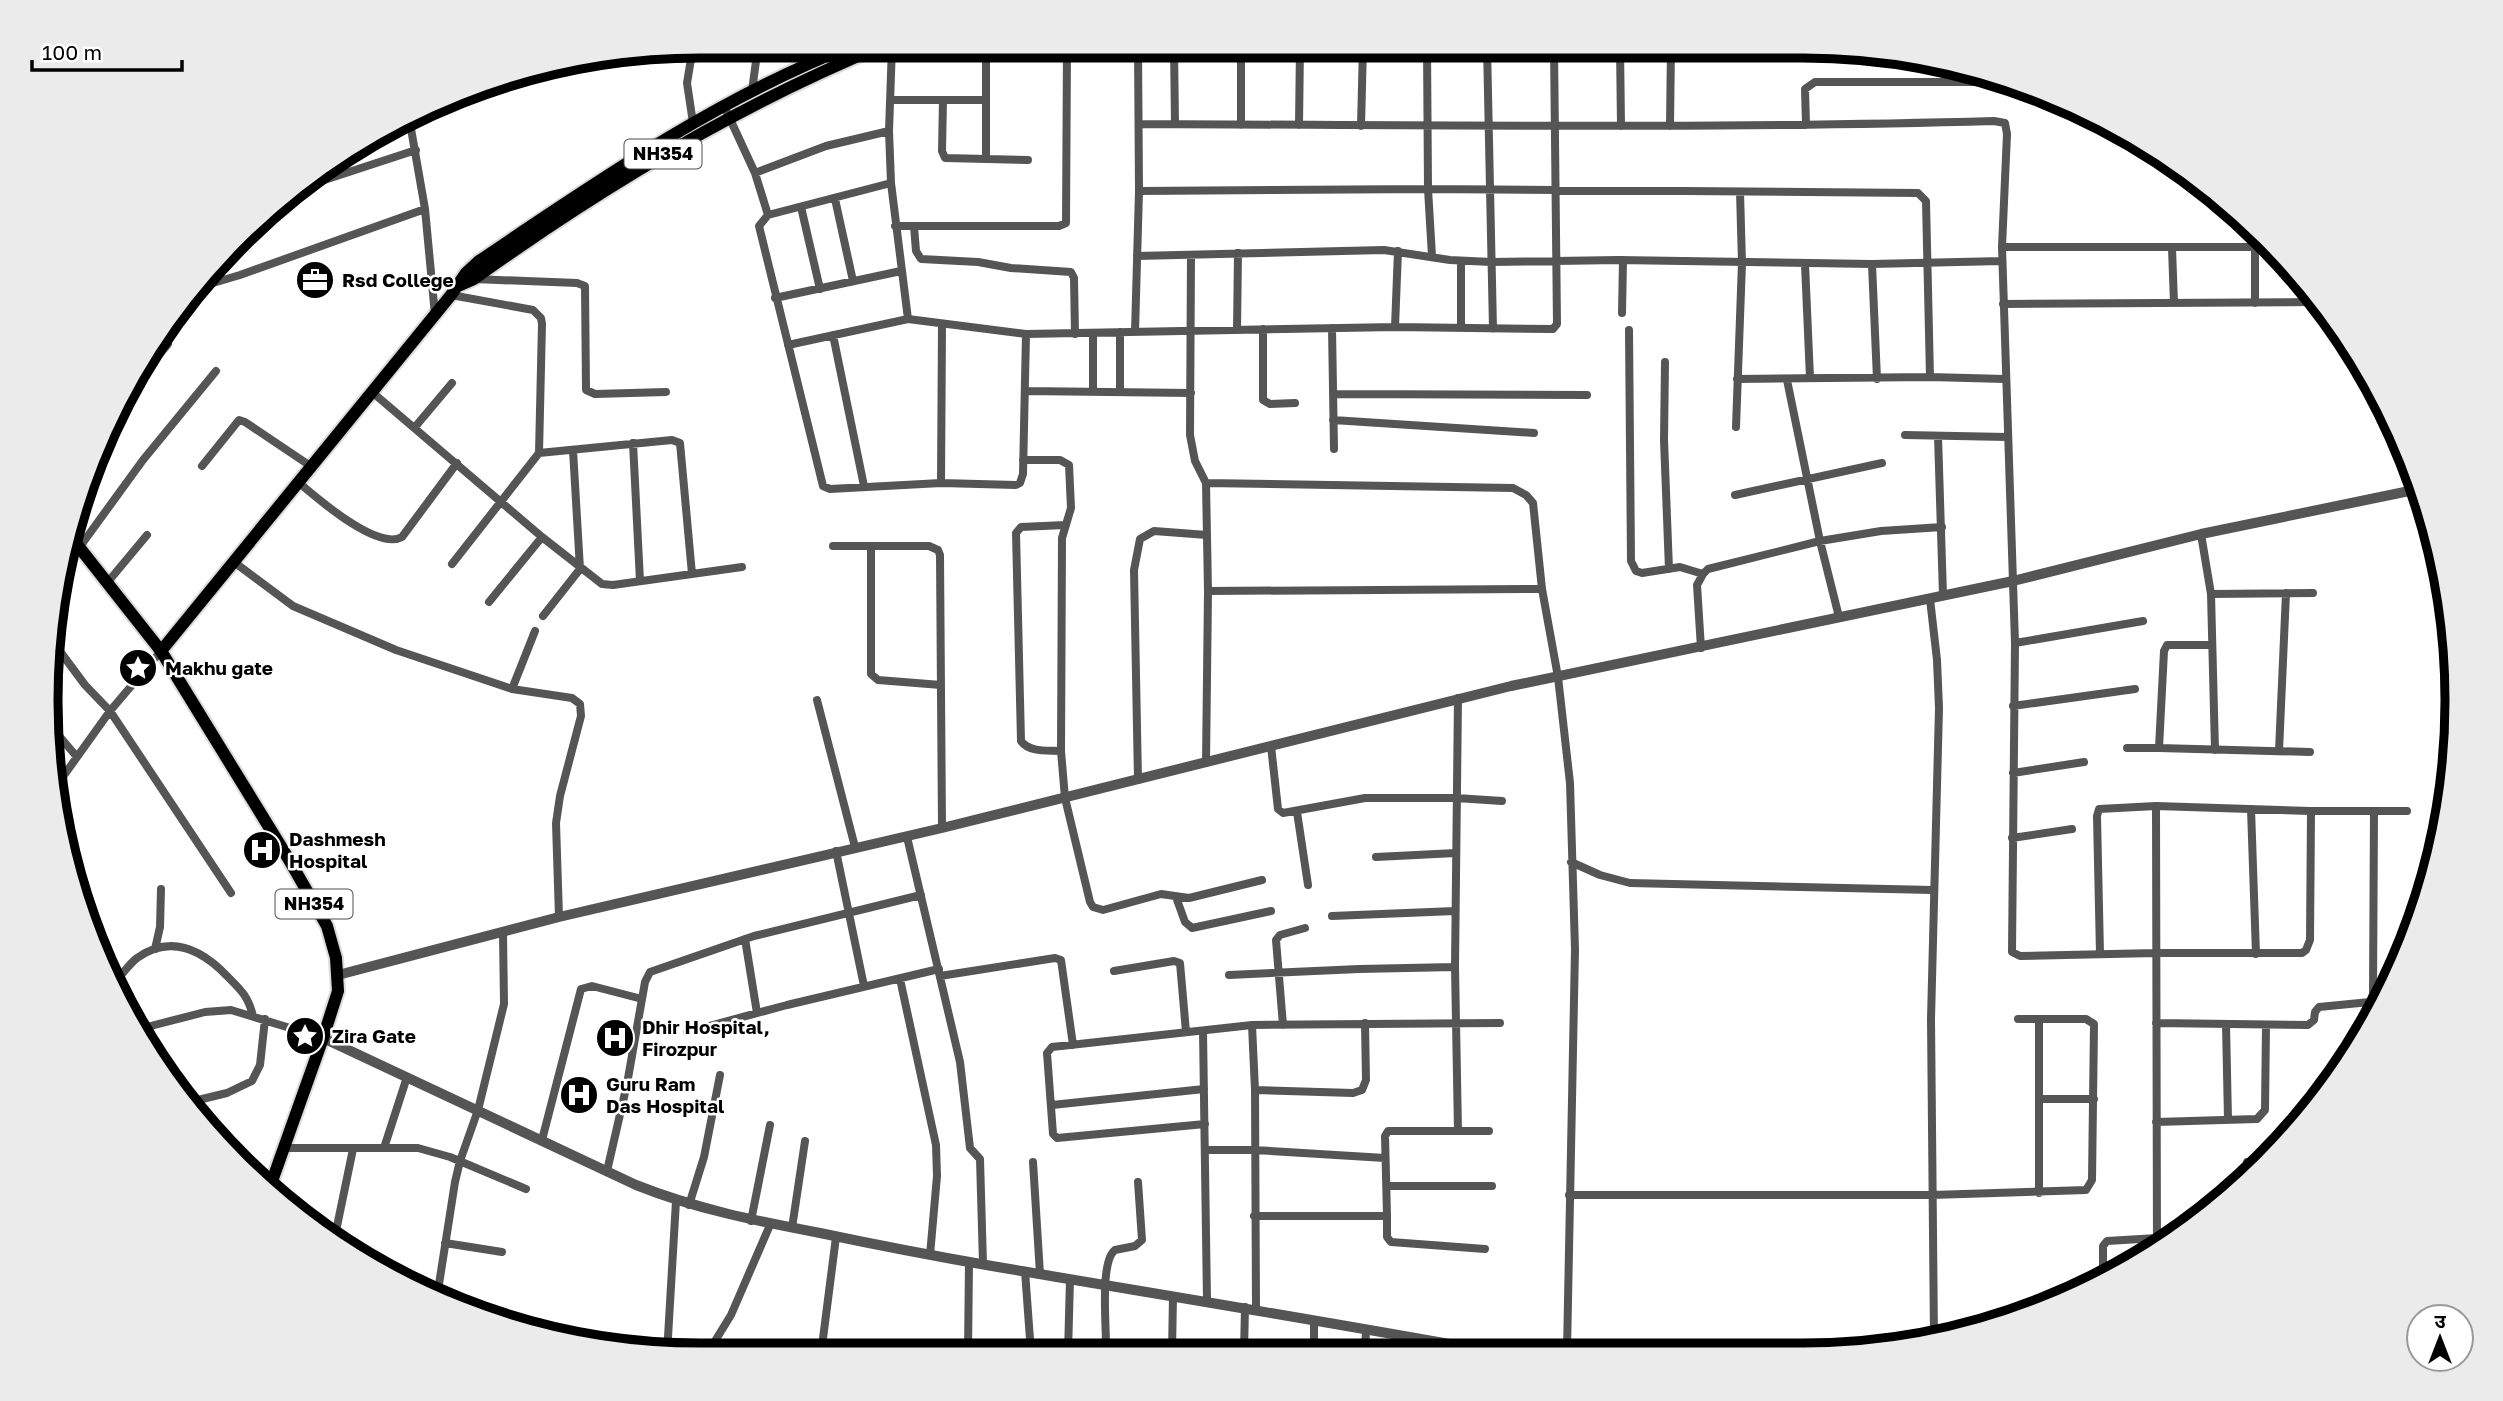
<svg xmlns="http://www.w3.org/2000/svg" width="2503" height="1401" font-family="'Golos Text','Noto Sans Devanagari',sans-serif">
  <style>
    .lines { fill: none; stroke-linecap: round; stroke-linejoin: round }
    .primary-casing { stroke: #dbdbdb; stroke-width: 16 }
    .trunk-casing { stroke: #dbdbdb; stroke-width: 16 }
    .minor { stroke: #555; stroke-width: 8 }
    .tertiary { stroke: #555; stroke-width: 10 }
    .primary { stroke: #000; stroke-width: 12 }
    .trunk { stroke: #000; stroke-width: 12 }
    .labels { text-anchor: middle; stroke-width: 5; stroke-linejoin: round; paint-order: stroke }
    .shield { fill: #fff; stroke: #4c4c4c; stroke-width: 2 }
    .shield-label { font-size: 18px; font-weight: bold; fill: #000 }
    .poi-label { font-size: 19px; font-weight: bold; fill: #000; stroke: #fff; text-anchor: start }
    .rim { fill: none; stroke: #000; stroke-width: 9 }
  </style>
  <rect width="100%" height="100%" fill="#fff"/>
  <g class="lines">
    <defs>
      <path id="primary" d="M 68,533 L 161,651"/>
      <path id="trunk" d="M 458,286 L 474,279 C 602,187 736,106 882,46
        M 271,1184 L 323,1038 L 338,991 L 336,958 L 327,926 L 288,858 L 161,651 L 451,295 L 466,273 L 479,261 C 598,181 716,99 851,46"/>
    </defs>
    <use href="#primary" class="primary-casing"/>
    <use href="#trunk" class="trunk-casing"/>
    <path class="minor" d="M 892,46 L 889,131 L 891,183 L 908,319
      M 1174,46 L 1175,124
      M 1241,46 L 1241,125
      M 1427,46 L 1428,189 L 1432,256
      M 1487,46 L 1493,329
      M 693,47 L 687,83 L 693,123
      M 1620,47 L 1621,126
      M 480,86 L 481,88
      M 752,91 L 758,46
      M 890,100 L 986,100
      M 943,100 L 942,151 L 945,158 L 1028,160
      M 724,106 L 755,173 L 768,215
      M 410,123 L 425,209 L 435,315
      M 1139,124 C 1424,125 1709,129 1994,121 L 2005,123 L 2007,134 L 2002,247 L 2015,643 L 2012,952 L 2020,956 L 2156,953 L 2302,953 L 2306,950 L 2310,940 L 2311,811 L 2156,806 L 2099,809 L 2097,816 L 2100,954
      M 1299,125 L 1300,46
      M 1806,125 L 1805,89 L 1815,82 L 2008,82
      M 1361,126 L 1363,46
      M 1670,126 L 1671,47
      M 986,159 L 986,46
      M 755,173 L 826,146 L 889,131
      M 891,183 L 768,215 L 759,226 L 823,486 L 830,489 L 941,483 L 1016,485 L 1020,483 L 1023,474 L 1026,334
      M 294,190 L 416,150
      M 1139,191 L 1428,189 L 1918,193 L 1926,201 L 1930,377
      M 835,199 L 853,281
      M 801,207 L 820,289
      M 895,226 L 1059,226 L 1066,223 L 1067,46
      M 914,226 L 916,251 L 921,259 L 978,262 L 1011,268 L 1071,272 L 1074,278 L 1075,334
      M 2002,247 L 2271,247
      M 2172,248 L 2174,303
      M 1191,255 L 1190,435 L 1195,461 L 1206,483 L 1208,591 L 1206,763
      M 1137,256 L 1384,250 L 1450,260 L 1491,262 L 1618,260 L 1872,264 L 2002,261
      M 1805,264 L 1810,378
      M 1872,264 L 1877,379
      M 474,279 L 577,283 L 585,286 L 586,390 L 595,394 L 666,392
      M 203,286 L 240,275 L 425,209
      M 451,295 L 533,310 L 541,318 L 542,324 L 539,453 L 452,564
      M 775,298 L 901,271
      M 2255,303 L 2255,247
      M 2003,304 L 2323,302
      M 1622,313 L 1623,260
      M 1395,327 L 1398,251
      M 1332,328 L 1334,449
      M 1461,328 L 1461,261
      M 1263,329 L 1263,400 L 1270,404 L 1295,403
      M 1237,330 L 1238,253
      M 1629,330 L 1631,561 L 1636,571 L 1642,573 L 1680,567 L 1703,574
      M 1135,332 L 1139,191 L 1138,46
      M 1093,333 L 1093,392
      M 833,335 L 864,486
      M 788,345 L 908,319 L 1026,334 L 1395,327 L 1553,329 L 1557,324 L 1554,47
      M 1665,362 L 1664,440 L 1669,569
      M 1737,379 L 1930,377 L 2005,379
      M 1787,380 L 1820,541 L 1839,617
      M 133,387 L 168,344
      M 1026,391 L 1191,393
      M 372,392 L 542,537 L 602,584 L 613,585 L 742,567
      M 1120,392 L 1120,332
      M 1333,394 L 1587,395
      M 1333,420 L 1534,433
      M 415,427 L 452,383
      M 1736,427 L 1742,263 L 1740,192
      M 1905,435 L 2007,437
      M 1938,436 L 1943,595
      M 633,443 L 640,581
      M 539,453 L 672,440 L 680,443 L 692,574
      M 1023,460 L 1060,460 L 1069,465 L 1071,508 L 1062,538 L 1061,751 L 1065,798 L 1090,902 L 1093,907 L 1103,910 L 1161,894 L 1189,898 L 1262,880
      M 202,466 L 239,420 L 245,422 L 312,467
      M 298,482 C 317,498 377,551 402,537 L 457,463
      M 941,483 L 942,325
      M 1206,483 L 1513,488 L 1526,495 L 1533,503 L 1542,589 L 1558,677 L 1570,783 L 1575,949 L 1567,1351
      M 1735,495 L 1882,463
      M 2201,534 L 2211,594 L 2215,750
      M 833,546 L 929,546 L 938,550 L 940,555 L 942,828
      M 871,546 L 871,674 L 878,680 L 941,685
      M 79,548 L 143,460 L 216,371
      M 234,562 L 293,606 L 396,650 L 512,689 L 572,698 L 580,704 L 581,716 L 560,796 L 556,823 L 559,917
      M 107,583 L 147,535
      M 1208,591 L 1542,589
      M 2211,594 L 2313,593
      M 1930,599 L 1937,660 L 1939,708 L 1931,1019 L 1934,1339
      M 489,602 L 542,537
      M 543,616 L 580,569 L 573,450
      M 2015,643 L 2143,621
      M 56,646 L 85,685 L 110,711 L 231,893
      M 1701,648 L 1697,585 L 1703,574 L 1708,569 L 1820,541 L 1881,531 L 1942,527
      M 512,689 L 535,631
      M 817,700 L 855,847
      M 2013,706 L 2135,689
      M 49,724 L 77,757
      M 1271,746 L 1278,809 L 1283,813 L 1365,798 L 1456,798 L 1502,801
      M 2127,748 L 2159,748 L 2164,651 L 2167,645 L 2212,645
      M 2159,748 L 2310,752
      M 1061,751 C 1048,750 1030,753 1021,741 L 1016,533 L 1021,527 L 1065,525
      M 2279,751 L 2286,593
      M 2013,773 L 2084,762
      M 1138,780 L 1134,570 L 1140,539 L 1154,531 L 1207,535
      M 57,785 L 110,711 L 161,651
      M 2156,806 L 2157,1250
      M 2251,809 L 2256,954
      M 2311,811 L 2407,811
      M 1297,812 L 1308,885
      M 907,837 L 960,1062 L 970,1148 L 980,1159 L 983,1264
      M 2012,838 L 2072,829
      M 836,851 L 864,986
      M 1376,857 L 1456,853
      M 1571,862 L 1600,875 L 1630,883 L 1932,890
      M 1176,897 L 1185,922 L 1192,928 L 1271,911
      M 1332,916 L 1455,911
      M 745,939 L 757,1013
      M 155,949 L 160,927 L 161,889
      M 1114,971 L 1174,961 L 1180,963 L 1186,1032
      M 1229,975 L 1359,969 L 1455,967
      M 940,976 L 1055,958 L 1061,960 L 1073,1045
      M 900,979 L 936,1145 L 937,1176 L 930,1255
      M 115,982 C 122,975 129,964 137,958 C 171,934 202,950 227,976 C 241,990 248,996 253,1016
      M 2039,1019 L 2039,1193
      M 2156,1023 L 2308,1025 L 2314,1020 L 2315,1012 L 2319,1007 L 2370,1002 L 2373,994 L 2374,811
      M 2226,1024 L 2228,1120
      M 1252,1025 L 1255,1090 L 1256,1309
      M 1283,1025 L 1276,940 L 1280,935 L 1305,928
      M 143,1028 L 205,1012 L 231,1010 L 323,1038
      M 1203,1031 L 1207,1301
      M 687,1032 L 787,1005 L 939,969
      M 1255,1090 L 1353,1093 L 1362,1090 L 1366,1080 L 1365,1023
      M 2039,1099 L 2094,1099
      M 1052,1105 L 1204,1089
      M 197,1114 L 198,1100 L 227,1093 L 252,1081 L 260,1065 L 265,1019
      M 2156,1122 L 2257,1119 L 2265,1110 L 2266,1025
      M 1205,1124 L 1057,1138 L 1053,1134 L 1047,1053 L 1052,1047 L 1252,1025 L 1500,1023
      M 1458,1131 L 1455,967 L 1458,698
      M 542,1140 L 581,989 L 592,986 L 642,999
      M 283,1148 L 418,1148 L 450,1157 L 526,1189
      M 384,1148 L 407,1077
      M 1205,1150 L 1254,1150 L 1385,1158
      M 1033,1162 L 1040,1274
      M 607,1171 L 627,1084 L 645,982 L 650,972 L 754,936 L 921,895
      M 2246,1180 L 2247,1162
      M 1387,1186 L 1492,1186
      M 1569,1195 L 1932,1195 L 2086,1190 L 2092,1180 L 2094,1024 L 2086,1019 L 2018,1019
      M 689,1205 L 704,1157 L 720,1075
      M 1254,1216 L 1387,1216 L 1387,1237 L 1391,1242 L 1485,1249
      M 1387,1216 L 1385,1136 L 1388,1131 L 1489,1131
      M 751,1221 L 770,1125
      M 792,1228 L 805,1141
      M 335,1236 L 353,1149
      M 445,1243 L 502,1252
      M 1025,1271 L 1031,1353
      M 2103,1276 L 2103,1246 L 2107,1241 L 2157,1238
      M 437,1297 L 455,1182 L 460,1161 L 478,1110 L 504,1004 L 503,933
      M 1172,1352 L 1173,1296
      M 1244,1352 L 1245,1307
      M 1314,1352 L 1314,1321
      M 1365,1352 L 1366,1330
      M 1400,1352 L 1401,1336
      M 968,1353 L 969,1262
      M 1068,1353 L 1070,1279
      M 1106,1353 C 1107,1331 1099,1262 1115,1250 L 1135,1246 L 1142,1240 L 1138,1182
      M 667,1354 L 676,1201
      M 707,1354 L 731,1315 L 770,1225
      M 821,1354 L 836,1237"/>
    <path class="tertiary" d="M 338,975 L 559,917 L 942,828 L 1511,686 L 2013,581 L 2201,534 L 2419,489
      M 323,1038 L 636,1185 C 696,1209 757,1221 820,1233 C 877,1245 934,1256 992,1266 C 1157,1294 1323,1321 1488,1351"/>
    <use href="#primary" class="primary"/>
    <use href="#trunk" class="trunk"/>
  </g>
  <defs>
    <symbol id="office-disc" viewBox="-11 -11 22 22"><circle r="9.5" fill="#000" stroke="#fff"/><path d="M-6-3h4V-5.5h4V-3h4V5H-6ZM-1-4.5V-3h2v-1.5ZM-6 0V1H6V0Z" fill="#fff"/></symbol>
    <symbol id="sight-disc" viewBox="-11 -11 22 22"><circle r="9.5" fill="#000" stroke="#fff"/><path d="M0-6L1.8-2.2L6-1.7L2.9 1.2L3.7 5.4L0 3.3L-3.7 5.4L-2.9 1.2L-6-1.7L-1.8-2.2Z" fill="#fff"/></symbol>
    <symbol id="hospital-disc" viewBox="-11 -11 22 22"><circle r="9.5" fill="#000" stroke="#fff"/><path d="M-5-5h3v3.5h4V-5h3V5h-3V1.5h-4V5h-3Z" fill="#fff"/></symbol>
  </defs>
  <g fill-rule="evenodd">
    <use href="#office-disc" x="293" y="258" width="44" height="44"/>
    <use href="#sight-disc" x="116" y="646" width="44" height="44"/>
    <use href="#hospital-disc" x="240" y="828" width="44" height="44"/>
    <use href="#sight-disc" x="283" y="1014" width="44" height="44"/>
    <use href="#hospital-disc" x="593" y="1016" width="44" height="44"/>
    <use href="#hospital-disc" x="557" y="1073" width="44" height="44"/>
  </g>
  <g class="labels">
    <g class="shield">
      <rect x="624.5" y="139.5" width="77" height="29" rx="5"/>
      <rect x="275.5" y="889.5" width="77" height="29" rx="5"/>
    </g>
    <g class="shield-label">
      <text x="663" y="160">NH354</text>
      <text x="314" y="910">NH354</text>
    </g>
    <g class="poi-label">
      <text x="342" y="287">Rsd College</text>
      <text x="165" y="675">Makhu gate</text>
      <text x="289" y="846">Dashmesh<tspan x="289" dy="22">Hospital</tspan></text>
      <text x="642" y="1034">Dhir Hospital,<tspan x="642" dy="22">Firozpur</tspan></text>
      <text x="332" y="1043">Zira Gate</text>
      <text x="606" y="1091">Guru Ram<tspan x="606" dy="22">Das Hospital</tspan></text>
    </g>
  </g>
  <path d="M0 0H2503V1401H0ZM700 58H1803A642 642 0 0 1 2445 700V701A642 642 0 0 1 1803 1343H700A642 642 0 0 1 58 701V700A642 642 0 0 1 700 58Z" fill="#ebebeb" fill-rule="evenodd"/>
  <path class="rim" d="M700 58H1803A642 642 0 0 1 2445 700V701A642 642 0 0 1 1803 1343H700A642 642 0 0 1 58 701V700A642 642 0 0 1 700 58Z"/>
  <g transform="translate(2440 1338)"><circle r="33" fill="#ffffff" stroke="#999999" stroke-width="2"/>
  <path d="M0-5L12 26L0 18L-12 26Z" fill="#000000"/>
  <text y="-10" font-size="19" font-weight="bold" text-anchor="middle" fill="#000000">उ</text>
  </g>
  <path d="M32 60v10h150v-10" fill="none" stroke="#000000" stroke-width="3.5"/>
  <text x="42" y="60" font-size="21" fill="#000000" stroke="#ffffff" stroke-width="5" paint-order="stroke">100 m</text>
</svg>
